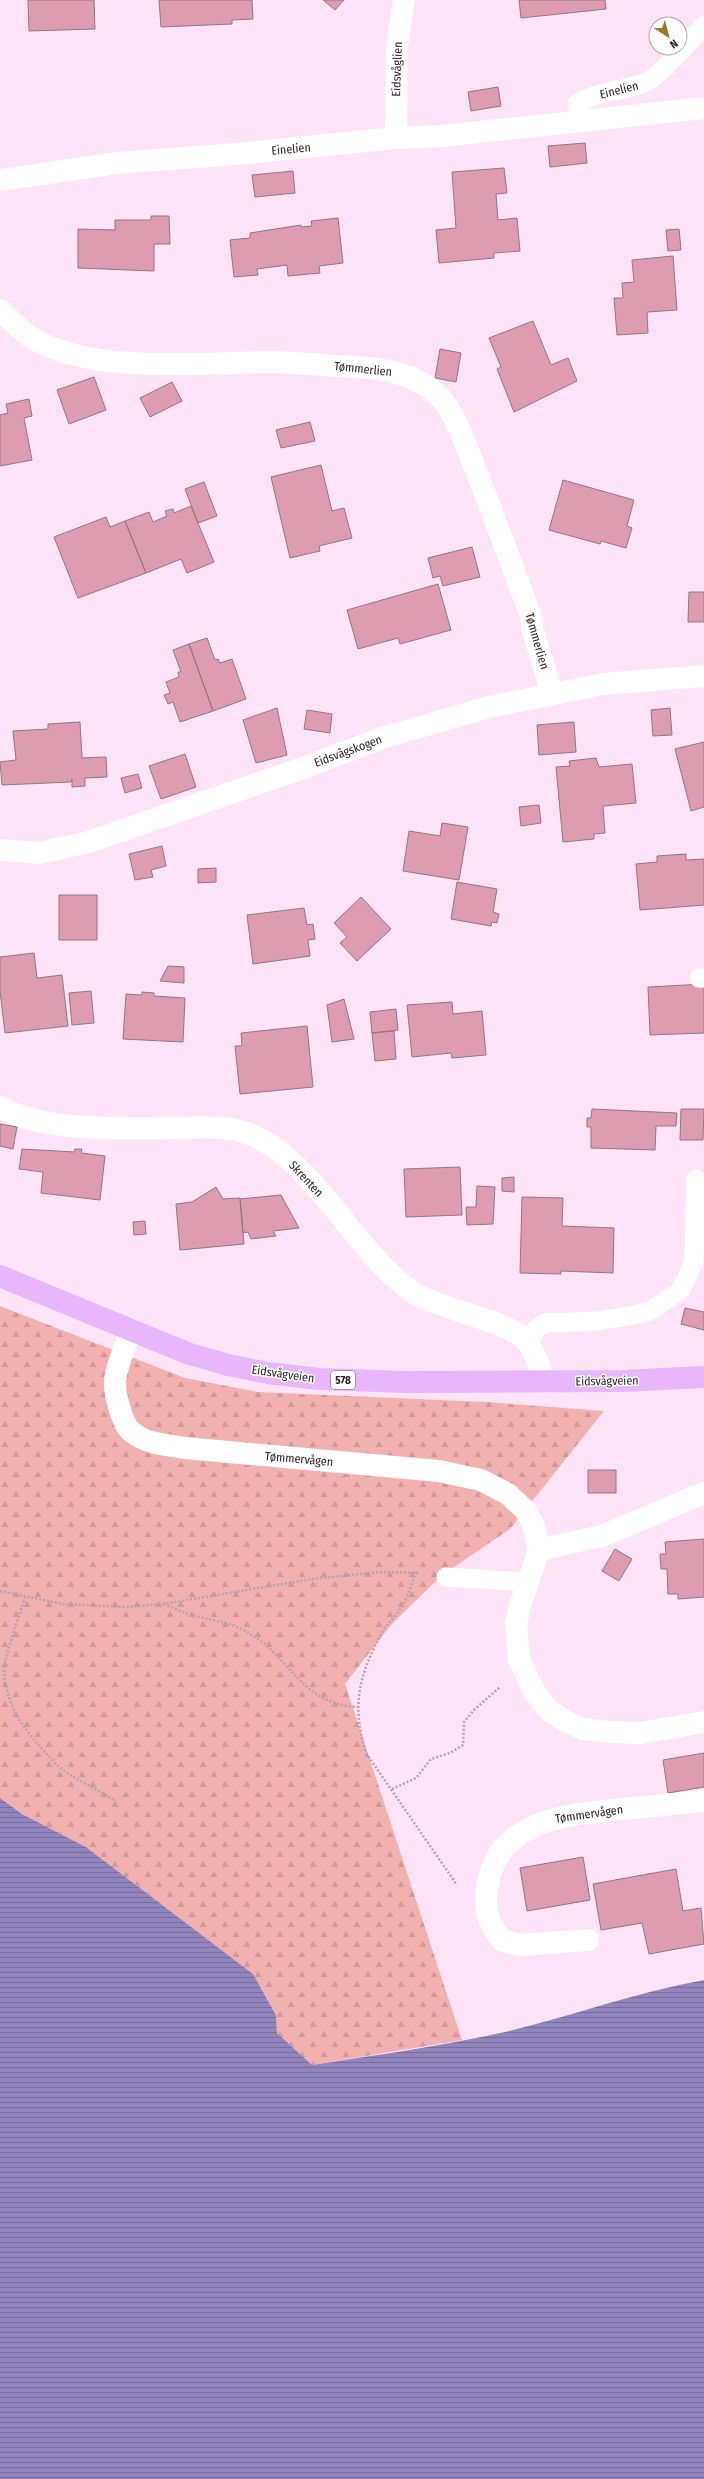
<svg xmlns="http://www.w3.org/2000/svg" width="704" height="2479" font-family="'Fira Sans Condensed',sans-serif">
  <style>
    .forest { fill: url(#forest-firs) }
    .water { fill: url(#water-rules) }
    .building { fill: #dd9caf; stroke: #97747e }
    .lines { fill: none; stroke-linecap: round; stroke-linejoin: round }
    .path { stroke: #b6a1b0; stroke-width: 2.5; stroke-dasharray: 2 2; stroke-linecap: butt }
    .service { stroke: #fff; stroke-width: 19 }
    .minor { stroke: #fff; stroke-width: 22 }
    .primary { stroke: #e8b6fb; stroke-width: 22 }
    .labels { text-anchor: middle; stroke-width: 3; stroke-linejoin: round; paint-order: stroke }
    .shield { fill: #fff; stroke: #6c6469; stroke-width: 1 }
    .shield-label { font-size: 11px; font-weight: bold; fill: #2d2129 }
    .street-label { font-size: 12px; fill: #2d2129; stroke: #fff }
  </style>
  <defs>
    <pattern id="forest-firs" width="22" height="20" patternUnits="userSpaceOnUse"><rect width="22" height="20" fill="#f2b1ae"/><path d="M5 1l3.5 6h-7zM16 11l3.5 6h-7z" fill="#d09896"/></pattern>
    <pattern id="water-rules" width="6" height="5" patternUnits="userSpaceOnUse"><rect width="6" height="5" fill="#9185bd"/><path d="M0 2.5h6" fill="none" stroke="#776c9a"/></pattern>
  </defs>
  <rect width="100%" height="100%" fill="#fee4f6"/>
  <path class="forest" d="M 0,1306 L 185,1378 L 258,1392 L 486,1402 L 604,1411 L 510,1529 L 441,1576 L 391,1625 L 345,1684 L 462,2040 L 312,2065 L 277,2033 L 276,2014 L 253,1974 L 86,1847 L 22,1814 L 0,1798 Z"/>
  <path class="water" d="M 0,1798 L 22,1814 L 86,1847 L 253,1974 L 276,2015 L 277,2033 L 312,2065 C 370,2056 429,2048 486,2036 C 560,2021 630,1993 704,1980 L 704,2479 L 0,2479 Z"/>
  <path class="building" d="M 28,0 L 94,0 L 95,29 L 29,31 Z
    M 159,0 L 252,0 L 253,19 L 232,20 L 232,24 L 161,27 Z
    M 323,0 L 344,0 L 335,10 Z
    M 519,0 L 605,0 L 606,9 L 521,18 Z
    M 498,87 L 501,106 L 471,111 L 468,92 Z
    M 585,143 L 587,163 L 550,167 L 548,146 Z
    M 504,168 L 507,193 L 496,194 L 498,220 L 517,218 L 520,251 L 494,253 L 494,258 L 439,263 L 436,230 L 456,228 L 452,172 Z
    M 293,171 L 295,193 L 255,197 L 252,175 Z
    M 151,216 L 169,216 L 170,244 L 154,244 L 154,271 L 78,268 L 78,229 L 115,230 L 115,220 L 151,220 Z
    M 338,218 L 343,263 L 319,266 L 320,273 L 288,276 L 287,265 L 257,269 L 258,275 L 234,277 L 230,240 L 250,238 L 250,233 L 301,225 L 301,227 L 312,226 L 311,221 Z
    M 679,229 L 681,250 L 668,251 L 666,230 Z
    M 673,256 L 677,310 L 647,312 L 648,333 L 617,335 L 614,298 L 623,298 L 622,283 L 634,282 L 632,260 Z
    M 533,321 L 551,365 L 568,358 L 577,381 L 514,412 L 497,369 L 501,367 L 489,338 Z
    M 440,349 L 461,353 L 456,382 L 435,378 Z
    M 94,377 L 106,410 L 69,424 L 57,390 Z
    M 172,382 L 182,401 L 150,417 L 140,398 Z
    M 29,399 L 32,416 L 24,418 L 32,460 L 0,466 L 0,415 L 8,413 L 6,404 Z
    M 310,422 L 315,441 L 281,448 L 276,430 Z
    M 321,465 L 332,511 L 344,508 L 352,538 L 319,546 L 320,551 L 290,558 L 271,477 Z
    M 563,480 L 634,500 L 627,526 L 632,528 L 626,548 L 601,541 L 600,544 L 549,530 Z
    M 204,482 L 217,516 L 198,523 L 185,489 Z
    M 191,506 L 214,562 L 187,573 L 181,559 L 146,573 L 125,521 L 149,512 L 153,522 L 167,516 L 165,511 L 173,509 L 174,513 Z
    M 106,517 L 110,527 L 125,521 L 146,573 L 78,598 L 54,537 Z
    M 472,547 L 480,577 L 443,586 L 440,576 L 433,578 L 428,558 Z
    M 438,584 L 451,630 L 400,644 L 398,638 L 358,649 L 347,610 Z
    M 689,592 L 704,592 L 704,622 L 688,622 Z
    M 207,638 L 215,660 L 218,659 L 220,663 L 232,659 L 246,699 L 213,711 L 189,644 Z
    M 189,644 L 213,711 L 180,722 L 173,702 L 168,704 L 164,695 L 170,693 L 166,682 L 179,677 L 178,672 L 181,672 L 173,650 Z
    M 277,708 L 287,755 L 256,763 L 243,720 Z
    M 670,708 L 672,735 L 653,736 L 651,710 Z
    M 307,710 L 332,714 L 330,733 L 304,729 Z
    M 80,722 L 82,758 L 106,757 L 107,777 L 85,778 L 85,786 L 72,787 L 72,779 L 71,782 L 2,785 L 0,762 L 16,760 L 13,731 L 48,729 L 48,724 Z
    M 574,722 L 576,752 L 539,755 L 537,725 Z
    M 704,742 L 704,807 L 691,811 L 675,749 Z
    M 185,754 L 196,787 L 161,799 L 149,766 Z
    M 596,758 L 599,767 L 632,764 L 636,803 L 603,806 L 605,833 L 594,834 L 594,839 L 563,842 L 556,767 L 570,766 L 569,761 Z
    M 138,774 L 142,788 L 125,793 L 121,778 Z
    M 539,805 L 541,823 L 521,826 L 519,807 Z
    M 442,823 L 468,827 L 459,880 L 403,871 L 409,831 L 440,836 Z
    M 162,846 L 166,866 L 151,870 L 153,877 L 135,880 L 129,854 Z
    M 686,854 L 686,860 L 704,859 L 704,905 L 640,910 L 636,864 L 657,862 L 657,856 Z
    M 216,868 L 216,882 L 198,883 L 198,869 Z
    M 457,882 L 497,889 L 493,912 L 499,914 L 497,923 L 492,922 L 491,926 L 451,919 Z
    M 59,895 L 97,895 L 97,940 L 59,940 Z
    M 361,897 L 391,929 L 357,961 L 340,943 L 347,937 L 334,923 Z
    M 304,908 L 307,925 L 313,924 L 315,939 L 308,940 L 310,956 L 253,964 L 247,915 Z
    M 34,953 L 37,978 L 62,975 L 68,1026 L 5,1033 L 0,991 L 0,957 Z
    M 168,966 L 184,967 L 184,983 L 160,981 Z
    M 704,984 L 704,1033 L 650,1035 L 648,987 Z
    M 91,991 L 94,1023 L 72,1025 L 69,993 Z
    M 142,992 L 154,993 L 154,996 L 185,998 L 183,1042 L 123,1039 L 126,994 L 142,995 Z
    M 344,999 L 354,1039 L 332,1042 L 327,1005 Z
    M 452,1002 L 453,1014 L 482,1011 L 486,1055 L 452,1058 L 451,1053 L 412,1057 L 407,1005 Z
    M 396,1009 L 398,1030 L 372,1033 L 370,1012 Z
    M 307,1026 L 313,1087 L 240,1094 L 235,1046 L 242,1046 L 241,1033 Z
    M 394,1031 L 396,1059 L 375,1061 L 372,1033 Z
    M 592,1109 L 677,1113 L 676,1126 L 656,1126 L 655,1150 L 591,1148 L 591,1127 L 587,1127 L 587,1118 L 591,1118 Z
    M 681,1109 L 704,1109 L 703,1140 L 680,1140 Z
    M 0,1124 L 17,1127 L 13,1149 L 0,1146 Z
    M 22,1149 L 74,1152 L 75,1149 L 82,1149 L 81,1153 L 105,1156 L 100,1200 L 41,1193 L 43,1172 L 19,1169 Z
    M 460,1167 L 462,1215 L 406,1217 L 404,1169 Z
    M 514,1177 L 514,1192 L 502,1191 L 502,1178 Z
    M 477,1186 L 495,1187 L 493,1224 L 467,1225 L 466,1207 L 476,1207 Z
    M 216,1187 L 223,1199 L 240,1198 L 244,1244 L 180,1250 L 176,1204 L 192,1202 Z
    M 281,1195 L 299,1228 L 273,1231 L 276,1236 L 251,1239 L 248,1232 L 243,1233 L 240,1199 Z
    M 522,1197 L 563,1198 L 562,1226 L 614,1228 L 613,1273 L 561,1271 L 561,1274 L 520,1273 Z
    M 145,1221 L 146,1234 L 134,1235 L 133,1222 Z
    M 685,1308 L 704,1312 L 704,1330 L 681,1324 Z
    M 588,1470 L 616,1470 L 616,1493 L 588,1493 Z
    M 704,1539 L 704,1597 L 678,1599 L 678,1594 L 668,1594 L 667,1569 L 661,1569 L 660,1554 L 666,1554 L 665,1542 Z
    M 615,1549 L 632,1559 L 619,1581 L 602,1571 Z
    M 704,1753 L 704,1787 L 668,1793 L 663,1760 Z
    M 583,1857 L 590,1900 L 527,1911 L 520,1868 Z
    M 676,1869 L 683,1911 L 701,1908 L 704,1944 L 649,1954 L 642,1923 L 601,1930 L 593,1884 Z"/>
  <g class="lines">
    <path class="path" d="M 416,1572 C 411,1586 407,1599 399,1611 C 394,1618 387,1624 383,1631 C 359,1674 351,1705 366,1753 L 457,1885
      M 0,1591 L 63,1604 L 127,1607 L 163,1604 L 312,1579 L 381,1572 L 419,1573
      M 25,1597 C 21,1611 4,1658 4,1670 C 6,1711 30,1736 56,1764 C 68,1776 100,1791 116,1801
      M 164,1604 C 174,1608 185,1614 195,1616 C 219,1622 233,1622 255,1637 C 294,1663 302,1703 357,1707
      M 392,1789 L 416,1778 L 431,1759 L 450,1753 L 463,1745 L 464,1722 L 474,1710 L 500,1687"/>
    <path class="service" d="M 582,120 L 577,104 C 596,91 623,91 644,83 C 659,78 693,38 704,25
      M 699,978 L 704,978
      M 528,1343 L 537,1328 L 545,1323 L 598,1321 L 634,1315 L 650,1311 L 681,1290 L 694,1262 L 696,1179
      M 446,1577 L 528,1582"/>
    <path class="minor" d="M 396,138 L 397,46 L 404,0
      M 0,180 L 117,163 L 237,154 L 396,138 L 442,136 L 704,108
      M 0,310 C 10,319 21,331 32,338 C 88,373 199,364 265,362 C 288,362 312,364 335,366 C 370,367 408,369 436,393 C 455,409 470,457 480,481 C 498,527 515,573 532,620 L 532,628 L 552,693
      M 0,850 L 39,853 L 89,842 L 303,768 L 382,738 L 489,707 L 603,684 L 704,676
      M 0,1107 C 47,1133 124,1128 177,1128 C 196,1128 217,1126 236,1130 C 306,1145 351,1247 407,1288 C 437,1311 510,1319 528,1343 C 536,1354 540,1369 546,1382
      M 131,1329 C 126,1345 117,1364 115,1380 C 114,1392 122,1425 132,1432 C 146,1444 167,1445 185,1448 L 439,1471 L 481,1480 L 508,1494 L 525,1510 L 533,1523 L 539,1550 L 521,1603 L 516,1623 L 519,1659 L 535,1693 L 550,1711 L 565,1721 L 583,1729 L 610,1732 L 640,1733 L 704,1722
      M 539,1550 L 602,1536 L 704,1493
      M 588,1940 L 522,1945 L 503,1941 C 487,1923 483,1907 488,1883 C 500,1819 570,1814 622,1809 C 650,1806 677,1804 704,1801"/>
    <path class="primary" d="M 0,1276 L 187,1353 L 228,1365 L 268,1373 L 319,1379 L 407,1382 L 622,1381 L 704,1377"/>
  </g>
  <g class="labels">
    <rect class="shield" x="331" y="1371" width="24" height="18" rx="3"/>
    <g class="shield-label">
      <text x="343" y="1384">578</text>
    </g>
    <g class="street-label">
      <text transform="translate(397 69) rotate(-88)" y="4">Eidsvåglien</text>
      <text transform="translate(619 90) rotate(-14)" y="4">Einelien</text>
      <text transform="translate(291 149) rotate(-5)" y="4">Einelien</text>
      <text transform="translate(363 369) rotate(6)" y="4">Tømmerlien</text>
      <text transform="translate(537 641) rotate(74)" y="4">Tømmerlien</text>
      <text transform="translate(348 751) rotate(-20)" y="4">Eidsvågskogen</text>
      <text transform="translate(306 1179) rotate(47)" y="4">Skrenten</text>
      <text transform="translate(283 1374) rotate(8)" y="4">Eidsvågveien</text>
      <text transform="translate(607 1381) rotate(-1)" y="4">Eidsvågveien</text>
      <text transform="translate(299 1459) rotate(5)" y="4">Tømmervågen</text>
      <text transform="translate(589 1814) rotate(-8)" y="4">Tømmervågen</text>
    </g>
  </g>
  <g transform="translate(668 36) rotate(144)"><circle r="19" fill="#ffffff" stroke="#aba6a9"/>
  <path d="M0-3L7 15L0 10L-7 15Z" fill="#9b7a25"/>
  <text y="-6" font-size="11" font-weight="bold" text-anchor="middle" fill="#2d2129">N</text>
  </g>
</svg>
